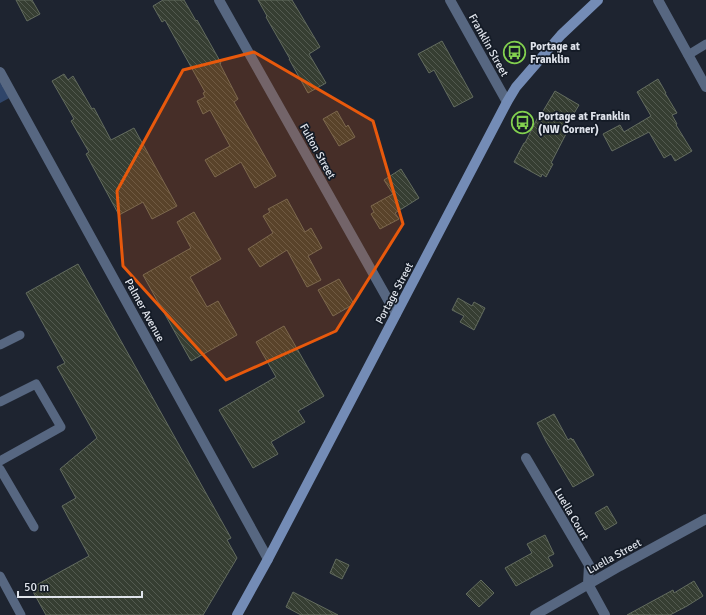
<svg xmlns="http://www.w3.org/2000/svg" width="706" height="615" font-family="Signika,sans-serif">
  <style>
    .grass { fill: url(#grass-tufts) }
    .building { fill: url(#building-back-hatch); stroke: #636c5f }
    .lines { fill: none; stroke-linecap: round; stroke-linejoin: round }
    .service { stroke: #576781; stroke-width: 9 }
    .minor { stroke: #576781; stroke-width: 10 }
    .secondary { stroke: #748cb6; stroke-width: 10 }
    .marked { fill: #e8590c; fill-opacity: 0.2; stroke: #e8590c; stroke-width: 3; stroke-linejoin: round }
    .labels { text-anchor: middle; stroke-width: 3.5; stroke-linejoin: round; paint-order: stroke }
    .street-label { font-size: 11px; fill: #dfe3eb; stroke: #141b26 }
    .poi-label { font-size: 11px; font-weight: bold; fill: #dfe3eb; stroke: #141b26; text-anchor: start }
  </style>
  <defs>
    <pattern id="grass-tufts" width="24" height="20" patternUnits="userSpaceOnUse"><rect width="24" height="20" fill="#2f456a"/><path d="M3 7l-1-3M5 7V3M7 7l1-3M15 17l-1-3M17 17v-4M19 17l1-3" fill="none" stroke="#4d607f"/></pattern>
    <pattern id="building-back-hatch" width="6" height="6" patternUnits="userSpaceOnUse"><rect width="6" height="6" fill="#363e32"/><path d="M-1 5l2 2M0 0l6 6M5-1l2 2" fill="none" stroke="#535a50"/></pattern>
  </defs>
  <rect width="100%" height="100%" fill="#1e2430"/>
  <path class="grass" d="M 0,72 L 13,96 L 0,103 Z"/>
  <path class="building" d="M 16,0 L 32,0 L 40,14 L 27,21 Z
    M 163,0 L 184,0 L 196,21 L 197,20 L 221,63 L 220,64 L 237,97 L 238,99 L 234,102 L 276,176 L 255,188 L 241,162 L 215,177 L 205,160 L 230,146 L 210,110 L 203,114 L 197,101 L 205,97 L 203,93 L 205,92 L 165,20 L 162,22 L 153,6 Z
    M 258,0 L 292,0 L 320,47 L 309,54 L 326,83 L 308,93 L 289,59 L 290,59 L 266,17 L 267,16 Z
    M 442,41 L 473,97 L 454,107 L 434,70 L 429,73 L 418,54 Z
    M 64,74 L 68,80 L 73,76 L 92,109 L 94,108 L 111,140 L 134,128 L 177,206 L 152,219 L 143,202 L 119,215 L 86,154 L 89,152 L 71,121 L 74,119 L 52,81 Z
    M 658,79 L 666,93 L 665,93 L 677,113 L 672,115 L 677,124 L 676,125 L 692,151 L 675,161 L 671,154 L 664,158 L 649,132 L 612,151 L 603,134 L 620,125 L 624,132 L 651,116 L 637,92 Z
    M 555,91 L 579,105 L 564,130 L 567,132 L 551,163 L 553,164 L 546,177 L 542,174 L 541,177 L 514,162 L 524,143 L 525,143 L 538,117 L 539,118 Z
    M 337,111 L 346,127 L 348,125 L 355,137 L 339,146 L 323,119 Z
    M 401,169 L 419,198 L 395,213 L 399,219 L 380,229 L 371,214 L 374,212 L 371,206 L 393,194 L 384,180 Z
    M 287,199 L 305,232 L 311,228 L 322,248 L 308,256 L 321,280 L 307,287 L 287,250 L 260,267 L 248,249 L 273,233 L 263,216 L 270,212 L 268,209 Z
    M 194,212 L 221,259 L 190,277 L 207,307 L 218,301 L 237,335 L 191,361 L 143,275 L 191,248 L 177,222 Z
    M 78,264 L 231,538 L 227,540 L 237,558 L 203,615 L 46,615 L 31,588 L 89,556 L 62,506 L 76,498 L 60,469 L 97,438 L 57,367 L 65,363 L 26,293 Z
    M 339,279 L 354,304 L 333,316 L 318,290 Z
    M 458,298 L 472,306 L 474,302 L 485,308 L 474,330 L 460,322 L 464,316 L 452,310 Z
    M 284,326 L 324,396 L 298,411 L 305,422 L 271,442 L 278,454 L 253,468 L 219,410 L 276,377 L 256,342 Z
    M 554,414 L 568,440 L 571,438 L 572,440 L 573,439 L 594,475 L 573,487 L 546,441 L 537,423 Z
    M 607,506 L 617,523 L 605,530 L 595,513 Z
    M 545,535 L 554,554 L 548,557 L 553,566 L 516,586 L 505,568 L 532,553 L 527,544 Z
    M 336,559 L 349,565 L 342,579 L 330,573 Z
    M 481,580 L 494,593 L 479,607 L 466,594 Z
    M 694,581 L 703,596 L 687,606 L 670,615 L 627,615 L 673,590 L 674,593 Z
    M 293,592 L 338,615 L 301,615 L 286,607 Z"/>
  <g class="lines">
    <path class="service" d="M 688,55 L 706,44
      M 0,345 L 20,335
      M 0,402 L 36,384 L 61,427 L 0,461
      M 0,469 L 34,527
      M 0,576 L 21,615"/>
    <path class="minor" d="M 219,0 L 396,314
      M 450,0 L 507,102
      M 658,0 L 706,87
      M 0,72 L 268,559
      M 526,458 L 589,565 L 588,584 L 605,615
      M 535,615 L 620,566 L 706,519"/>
    <path class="secondary" d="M 237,615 L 268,559 L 507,102 L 516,87 L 561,35 L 598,0"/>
  </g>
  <path class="marked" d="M 254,52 L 373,121 L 403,224 L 336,331 L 226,380 L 123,266 L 117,191 L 183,70 Z"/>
  <defs>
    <symbol id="bus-ring" viewBox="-11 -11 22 22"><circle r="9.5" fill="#141b26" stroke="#82d04f" stroke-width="1.5"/><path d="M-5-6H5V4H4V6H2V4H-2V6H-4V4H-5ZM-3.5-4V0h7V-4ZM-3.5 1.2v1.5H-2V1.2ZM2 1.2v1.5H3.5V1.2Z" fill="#82d04f"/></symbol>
  </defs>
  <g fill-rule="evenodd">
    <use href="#bus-ring" x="502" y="40" width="25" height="25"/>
    <use href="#bus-ring" x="510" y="110" width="25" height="25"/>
  </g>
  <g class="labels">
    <g class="street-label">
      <text transform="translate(489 45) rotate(61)" y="4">Franklin Street</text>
      <text transform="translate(318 151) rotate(61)" y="4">Fulton Street</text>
      <text transform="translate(394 293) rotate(-62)" y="4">Portage Street</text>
      <text transform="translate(145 310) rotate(61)" y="4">Palmer Avenue</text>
      <text transform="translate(572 514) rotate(60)" y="4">Luella Court</text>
      <text transform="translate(614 556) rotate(-29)" y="4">Luella Street</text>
    </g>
    <g class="poi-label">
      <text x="530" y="50">Portage at<tspan x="530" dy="13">Franklin</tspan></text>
      <text x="538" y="120">Portage at Franklin<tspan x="538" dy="13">(NW Corner)</tspan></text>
    </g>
  </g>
  <path d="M18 591v6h124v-6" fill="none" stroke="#dfe3eb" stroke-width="2"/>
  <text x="24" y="591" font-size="12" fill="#dfe3eb" stroke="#141b26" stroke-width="3" paint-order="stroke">50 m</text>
</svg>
